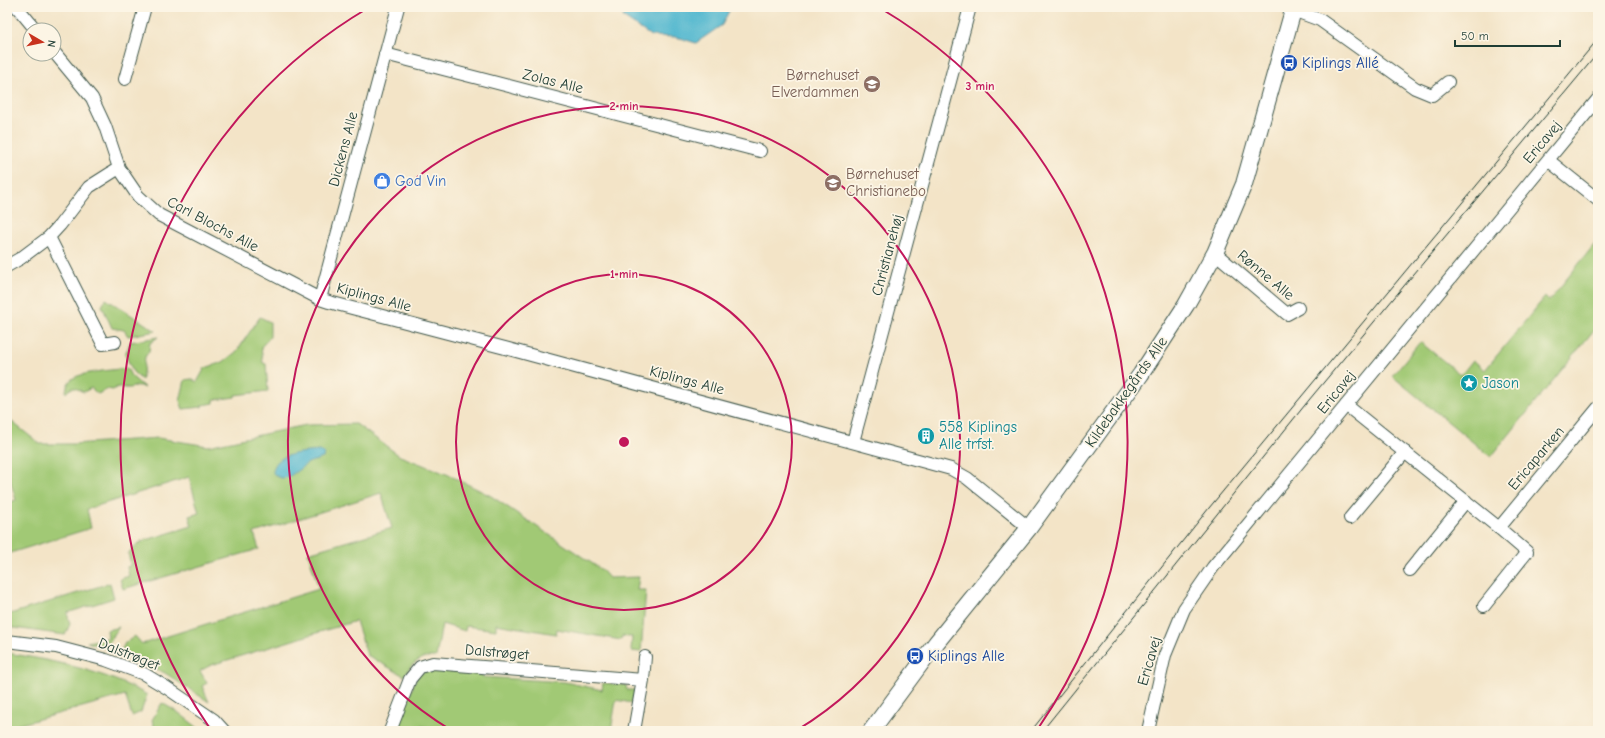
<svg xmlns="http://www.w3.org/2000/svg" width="1605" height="738" font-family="'Comic Neue',sans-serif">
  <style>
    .green { fill: #a1c975; stroke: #608354 }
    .water { fill: #51b7cf; stroke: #387a82 }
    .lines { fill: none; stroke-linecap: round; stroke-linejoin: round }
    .minor-casing { stroke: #3f564a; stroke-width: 14 }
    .tertiary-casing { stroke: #3f564a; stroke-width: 18 }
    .minor { stroke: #fff; stroke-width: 12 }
    .tertiary { stroke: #fff; stroke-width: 16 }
    .tram { stroke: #1f3d34; stroke-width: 1 }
    .ring { fill: none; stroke: #c2185b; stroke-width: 2 }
    .labels { text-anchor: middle; stroke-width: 3.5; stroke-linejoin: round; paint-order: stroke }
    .transit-label { font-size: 15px; fill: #164399; stroke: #fcf5e5; text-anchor: start }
    .education-label { font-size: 15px; fill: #785e54; stroke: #fcf5e5; text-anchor: end }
    .street-label { font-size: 15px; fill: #1f3d34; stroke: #fcf5e5 }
    .shop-label { font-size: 15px; fill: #366cbe; stroke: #fcf5e5; text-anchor: start }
    .culture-label { font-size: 15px; fill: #0d838f; stroke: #fcf5e5; text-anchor: start }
    .centre { fill: #c2185b; stroke: #fcf5e5; stroke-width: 2 }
    .ring-label { font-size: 12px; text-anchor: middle; font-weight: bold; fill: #c2185b; stroke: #fcf5e5; stroke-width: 3.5; stroke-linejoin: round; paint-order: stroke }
  </style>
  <rect width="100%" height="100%" fill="#fcf5e5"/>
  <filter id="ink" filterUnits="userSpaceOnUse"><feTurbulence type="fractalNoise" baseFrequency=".025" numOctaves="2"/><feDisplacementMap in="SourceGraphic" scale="8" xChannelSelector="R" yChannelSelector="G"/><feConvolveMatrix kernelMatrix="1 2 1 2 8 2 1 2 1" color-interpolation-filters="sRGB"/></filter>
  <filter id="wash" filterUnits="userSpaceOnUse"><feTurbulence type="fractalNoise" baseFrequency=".012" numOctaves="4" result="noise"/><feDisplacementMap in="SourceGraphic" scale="16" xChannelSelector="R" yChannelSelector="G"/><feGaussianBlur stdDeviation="0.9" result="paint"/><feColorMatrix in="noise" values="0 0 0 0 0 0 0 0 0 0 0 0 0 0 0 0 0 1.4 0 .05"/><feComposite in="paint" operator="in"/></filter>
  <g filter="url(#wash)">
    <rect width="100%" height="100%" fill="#f3e4c7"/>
    <path class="green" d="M 1598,240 L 1598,325 L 1491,457 L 1392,376 L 1420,342 L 1461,375 L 1473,360 L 1485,370 L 1545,297 L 1549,301 Z
      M 106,299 L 156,331 L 128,336 L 124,330 L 112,328 L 102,306 Z
      M 260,317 L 270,322 L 270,337 L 261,347 L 263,363 L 266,364 L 268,391 L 235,395 L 235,397 L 214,400 L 214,403 L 202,405 L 202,407 L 183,409 L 180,401 L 185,380 L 191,379 L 197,382 L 205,368 L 223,362 L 236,352 Z
      M 158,337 L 150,343 L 149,351 L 145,357 L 142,380 L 133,372 L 125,354 L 128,348 L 130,342 Z
      M 127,368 L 131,376 L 145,388 C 135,383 136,388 128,388 C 124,388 120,387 117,387 L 113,390 L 107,389 L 98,394 L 91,388 L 84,392 C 75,389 74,384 66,393 C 66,388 68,382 72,379 C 81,372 114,370 127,368 Z
      M 7,418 L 40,444 L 74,444 L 158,438 L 208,446 L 306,425 L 356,424 L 400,456 L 449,475 L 491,496 L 602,570 L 609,578 L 639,577 L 637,590 L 646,590 L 641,652 L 631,651 L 632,637 L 622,636 L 621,640 L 557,629 L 556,634 L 496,624 L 496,630 L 466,626 L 465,631 L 442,624 L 436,657 C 420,656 412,663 404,676 L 367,655 L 356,621 L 211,665 L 200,671 L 207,683 L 202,686 L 209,702 L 165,673 L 120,653 L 125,643 L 135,636 L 142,644 L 319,589 L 308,553 L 392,528 L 381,493 L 254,533 L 259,549 L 123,589 L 120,579 L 129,576 L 127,567 L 131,565 L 128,553 L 136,545 L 143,541 L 192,526 L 189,516 L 199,513 L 189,477 L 87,509 L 91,528 L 7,554 L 7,503 L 16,500 L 7,469 Z
      M 110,583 L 114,598 L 67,613 L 70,624 L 65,635 L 7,627 L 7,615 Z
      M 119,627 L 105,648 L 87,642 L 108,638 L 107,630 Z
      M 7,653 C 55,661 105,671 147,695 L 141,712 L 132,716 L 125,695 L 7,728 Z
      M 432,668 L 483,671 L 482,677 L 565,682 L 602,690 L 603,683 L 626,685 L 627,690 L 635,690 L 632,703 L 616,700 L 611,731 L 492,731 L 480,729 L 480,731 L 452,731 L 421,726 L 420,730 L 398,726 L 417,676 L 426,670 Z
      M 162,703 L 179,713 L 202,731 L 156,731 L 152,720 Z"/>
    <path class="water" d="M 620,7 L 731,7 L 722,25 L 696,43 L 676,37 L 651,36 L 624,18 Z
      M 319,451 L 324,453 L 323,458 C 318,460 312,461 308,463 C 296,470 285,486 273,473 C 274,452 303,453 319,451 Z"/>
  </g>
  <g filter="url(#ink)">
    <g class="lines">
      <defs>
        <path id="minor" d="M 17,7 L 36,30
          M 1293,10 L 1320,20 L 1415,88 L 1432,95 L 1448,82
          M 54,52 L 92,98 L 105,126 L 119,168 L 138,196 L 159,215 L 320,299 L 329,302 L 505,348 L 951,469 L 967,478 L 1029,528
          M 385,54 L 760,151
          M 125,79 L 145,7
          M 1548,160 L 1598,200
          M 49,237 L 103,344 L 115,342
          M 1215,253 L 1287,314 L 1298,308
          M 7,266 L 21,258 L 49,237 L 60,225 L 89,187 L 119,168
          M 320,299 L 398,7
          M 1346,405 L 1499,528 L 1598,408
          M 853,442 L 970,7
          M 1350,518 L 1405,452
          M 1410,570 L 1466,501
          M 1484,606 L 1527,552 L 1499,528
          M 7,641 L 56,647 L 106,660 L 144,674 L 167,688 L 214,720 L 224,731
          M 390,731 L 410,679 L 420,667 L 433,663 L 643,680
          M 634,731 L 643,680 L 645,657
          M 1148,731 L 1165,655 L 1184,609 L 1213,567 L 1598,99"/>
        <path id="tertiary" d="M 871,731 L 936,643 L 1029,528 L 1141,374 L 1186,305 L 1215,253 L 1244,184 L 1294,7"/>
      </defs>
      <use href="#minor" class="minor-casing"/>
      <use href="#tertiary" class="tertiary-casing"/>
      <use href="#minor" class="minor"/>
      <use href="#tertiary" class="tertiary"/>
      <path class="tram" d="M 1031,731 L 1209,508 L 1598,39
        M 1042,731 L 1309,400 L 1598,53"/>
    </g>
  </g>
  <g class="ring">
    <circle cx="624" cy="442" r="168"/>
    <path d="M451 730A336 336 0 1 1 797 730"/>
    <path d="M209 727A504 504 0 0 1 368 8M880 8A504 504 0 0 1 1039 727"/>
  </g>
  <defs>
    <symbol id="bus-disc" viewBox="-11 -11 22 22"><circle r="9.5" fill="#1a4fb4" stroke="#fcf5e5"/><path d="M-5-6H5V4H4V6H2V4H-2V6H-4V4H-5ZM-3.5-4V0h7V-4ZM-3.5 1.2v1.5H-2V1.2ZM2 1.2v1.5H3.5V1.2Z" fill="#fff"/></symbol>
    <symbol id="school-disc" viewBox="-11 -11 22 22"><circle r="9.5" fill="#8d6e63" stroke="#fcf5e5"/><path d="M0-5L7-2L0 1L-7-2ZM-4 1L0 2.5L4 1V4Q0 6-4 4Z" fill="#fff"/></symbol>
    <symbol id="shop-disc" viewBox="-11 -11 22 22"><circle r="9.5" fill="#3f7fe0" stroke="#fcf5e5"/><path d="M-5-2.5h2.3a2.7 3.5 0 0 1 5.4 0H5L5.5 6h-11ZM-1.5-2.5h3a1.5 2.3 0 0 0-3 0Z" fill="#fff"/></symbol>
    <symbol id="sight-disc" viewBox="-11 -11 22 22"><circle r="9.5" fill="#0f9aa8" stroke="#fcf5e5"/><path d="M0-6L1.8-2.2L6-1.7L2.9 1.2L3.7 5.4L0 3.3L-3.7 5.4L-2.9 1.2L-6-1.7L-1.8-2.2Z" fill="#fff"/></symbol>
    <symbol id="building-disc" viewBox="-11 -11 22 22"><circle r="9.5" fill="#0f9aa8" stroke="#fcf5e5"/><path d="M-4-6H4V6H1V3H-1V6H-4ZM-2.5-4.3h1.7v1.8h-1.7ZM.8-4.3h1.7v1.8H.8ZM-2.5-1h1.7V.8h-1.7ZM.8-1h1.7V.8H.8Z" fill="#fff"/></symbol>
  </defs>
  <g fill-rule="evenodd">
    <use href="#bus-disc" x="1279" y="53" width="20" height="20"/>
    <use href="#school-disc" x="862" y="74" width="20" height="20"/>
    <use href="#shop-disc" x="372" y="171" width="20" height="20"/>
    <use href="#school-disc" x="823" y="173" width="20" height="20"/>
    <use href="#sight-disc" x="1459" y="373" width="20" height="20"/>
    <use href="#building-disc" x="916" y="426" width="20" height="20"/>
    <use href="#bus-disc" x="905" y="646" width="20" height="20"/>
  </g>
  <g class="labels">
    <g class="transit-label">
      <text x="1302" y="68">Kiplings Allé</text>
      <text x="928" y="661">Kiplings Alle</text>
    </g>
    <g class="education-label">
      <text x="859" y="80">Børnehuset<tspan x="859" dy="17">Elverdammen</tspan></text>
      <text x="846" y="179" text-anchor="start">Børnehuset<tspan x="846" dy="17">Christianebo</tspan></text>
    </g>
    <g class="street-label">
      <text transform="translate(553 81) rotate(14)" y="5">Zolas Alle</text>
      <text transform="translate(1542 142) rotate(-50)" y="5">Ericavej</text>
      <text transform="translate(343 149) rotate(-75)" y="5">Dickens Alle</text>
      <text transform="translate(213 224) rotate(28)" y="5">Carl Blochs Alle</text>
      <text transform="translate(887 255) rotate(-75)" y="5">Christianehøj</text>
      <text transform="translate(1266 275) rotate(40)" y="5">Rønne Alle</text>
      <text transform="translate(374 297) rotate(15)" y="5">Kiplings Alle</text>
      <text transform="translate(687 380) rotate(15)" y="5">Kiplings Alle</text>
      <text transform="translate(1126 392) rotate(-55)" y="5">Kildebakkegårds Alle</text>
      <text transform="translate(1336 392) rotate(-51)" y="5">Ericavej</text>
      <text transform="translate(1536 458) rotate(-50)" y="5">Ericaparken</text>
      <text transform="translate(497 652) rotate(5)" y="5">Dalstrøget</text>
      <text transform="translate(129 654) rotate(22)" y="5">Dalstrøget</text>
      <text transform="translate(1149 661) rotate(-74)" y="5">Ericavej</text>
    </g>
    <g class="shop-label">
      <text x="395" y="186">God Vin</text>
    </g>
    <g class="culture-label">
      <text x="1482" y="388">Jason</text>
      <text x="939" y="432">558 Kiplings<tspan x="939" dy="17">Alle trfst.</tspan></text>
    </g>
  </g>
  <circle cx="624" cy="442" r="6" class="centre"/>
  <g class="ring-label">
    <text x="980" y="90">3 min</text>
    <text x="624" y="110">2 min</text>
    <text x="624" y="278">1 min</text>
  </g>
  <rect width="1605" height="738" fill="none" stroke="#fcf5e5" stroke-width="24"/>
  <g transform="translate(42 42) rotate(99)"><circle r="19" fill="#fcf5e5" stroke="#a4ab9e"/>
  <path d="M0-3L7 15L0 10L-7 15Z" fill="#c8321e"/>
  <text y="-6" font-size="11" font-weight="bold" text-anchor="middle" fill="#1f3d34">N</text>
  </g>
  <path d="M1455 40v6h105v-6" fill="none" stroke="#1f3d34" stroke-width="2"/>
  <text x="1461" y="40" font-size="12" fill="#1f3d34" stroke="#fcf5e5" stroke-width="3" paint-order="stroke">50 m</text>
</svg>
